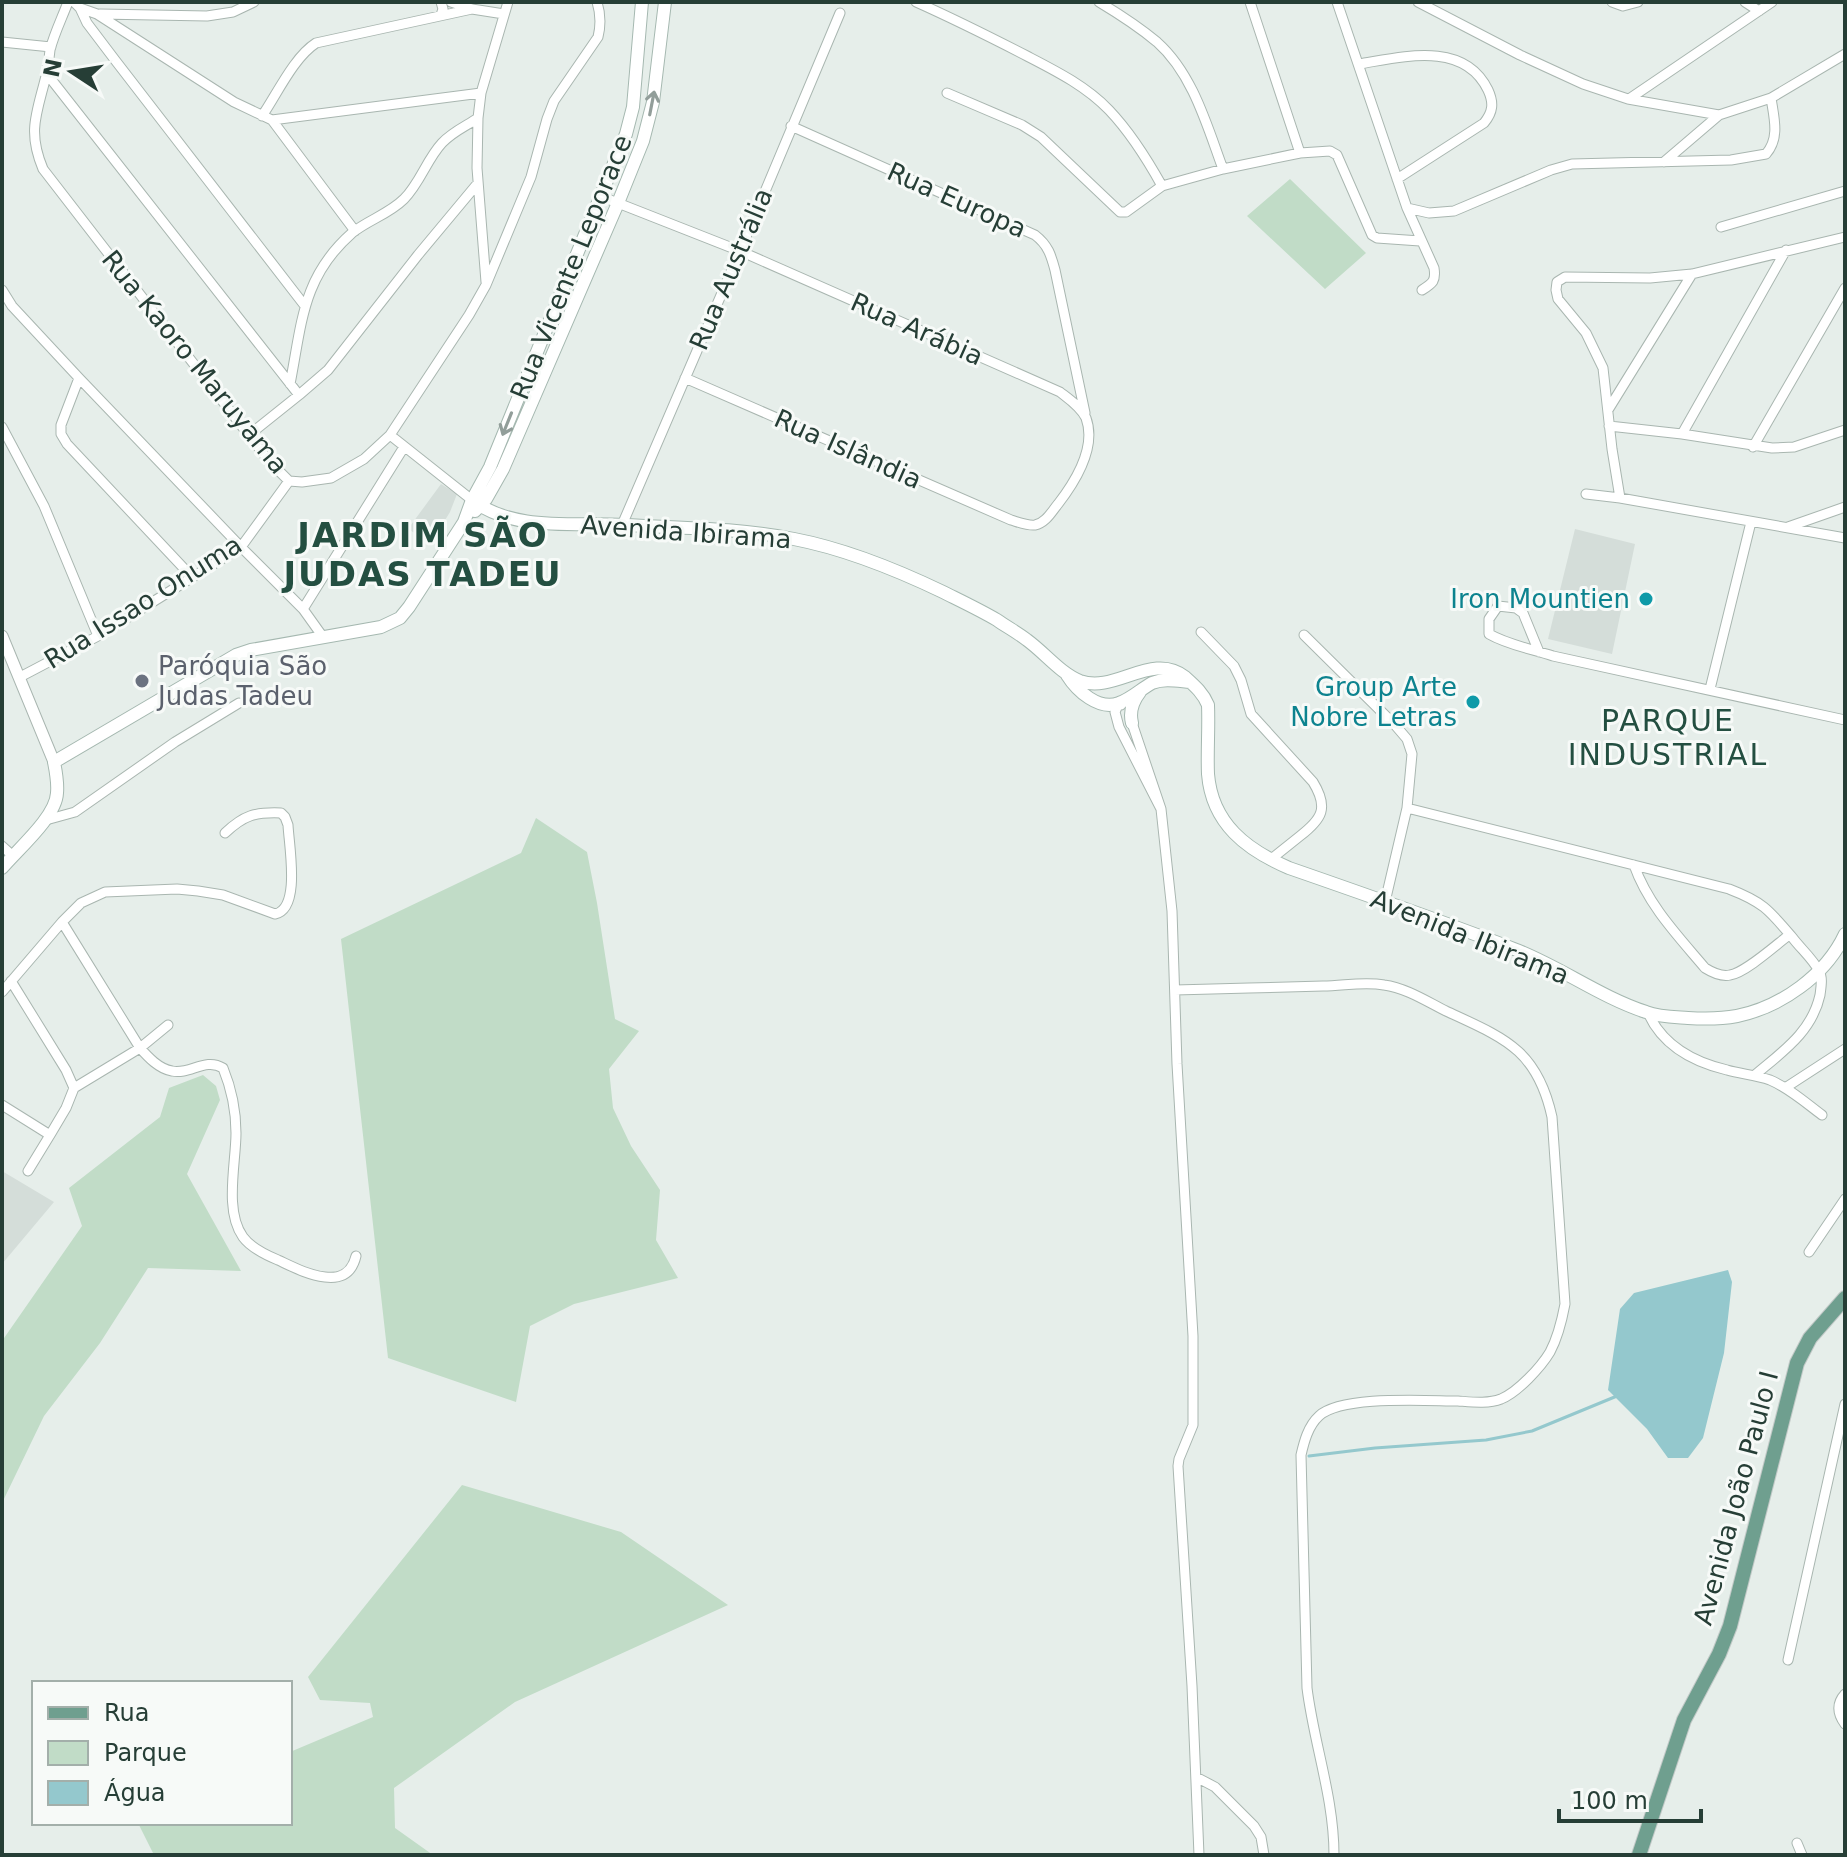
<svg xmlns="http://www.w3.org/2000/svg" width="1847" height="1857" font-family="'DejaVu Sans',sans-serif">
  <style>
    .built { fill: #d4ddd9 }
    .green { fill: #c1dcc7 }
    .water { fill: #94c8cd }
    .lines { fill: none; stroke-linecap: round; stroke-linejoin: round }
    .stream { stroke: #94c8cd; stroke-width: 3 }
    .minor-casing { stroke: #a9b6b0; stroke-width: 11 }
    .tertiary-casing { stroke: #a9b6b0; stroke-width: 13 }
    .secondary-casing { stroke: #a5b8b0; stroke-width: 14 }
    .primary-casing { stroke: #c2c9c7; stroke-width: 16 }
    .minor { stroke: #fff; stroke-width: 9 }
    .tertiary { stroke: #fff; stroke-width: 11 }
    .secondary { stroke: #fff; stroke-width: 12 }
    .primary { stroke: #6f9f8f; stroke-width: 14 }
    .oneway { stroke: #929e9a }
    .culture-dot { fill: #0f9aa8; stroke: #f7faf8; stroke-width: 3 }
    .worship-dot { fill: #6b7280; stroke: #f7faf8; stroke-width: 3 }
    .labels { text-anchor: middle; stroke-width: 6; stroke-linejoin: round; paint-order: stroke }
    .street-label { font-size: 26px; fill: #263e36; stroke: #f7faf8 }
    .culture-label { font-size: 26px; fill: #0d838f; stroke: #f7faf8; text-anchor: end }
    .worship-label { font-size: 26px; fill: #5b616d; stroke: #f7faf8; text-anchor: start }
    .quarter-label { font-size: 30px; letter-spacing: 2px; fill: #244f41; stroke: #f7faf8 }
    .district-label { font-size: 34px; font-weight: bold; letter-spacing: 2px; fill: #244f41; stroke: #f7faf8 }
  </style>
  <rect width="100%" height="100%" fill="#e6eeea"/>
  <path class="built" d="M 441,484 L 457,494 L 450,512 L 431,543 L 408,529 Z
    M 1575,529 L 1635,544 L 1612,654 L 1548,639 Z
    M 2,1171 L 54,1202 L 2,1264 Z"/>
  <path class="green" d="M 1290,179 L 1366,253 L 1325,289 L 1247,216 Z
    M 536,818 L 587,852 L 597,903 L 615,1019 L 639,1031 L 609,1069 L 613,1108 L 631,1146 L 660,1190 L 656,1240 L 678,1278 L 574,1304 L 530,1326 L 516,1402 L 388,1358 L 341,939 L 521,853 Z
    M 203,1075 L 216,1086 L 220,1100 L 187,1174 L 241,1271 L 148,1268 L 100,1343 L 44,1416 L 2,1503 L 2,1341 L 82,1226 L 69,1188 L 160,1117 L 169,1088 Z
    M 462,1485 L 621,1532 L 728,1605 L 515,1702 L 394,1788 L 395,1828 L 433,1855 L 154,1855 L 138,1823 L 290,1823 L 290,1752 L 373,1717 L 370,1703 L 320,1700 L 308,1677 Z"/>
  <path class="water" d="M 1728,1270 L 1732,1282 L 1724,1353 L 1703,1438 L 1688,1458 L 1668,1458 L 1647,1429 L 1608,1390 L 1620,1309 L 1634,1293 Z"/>
  <g class="lines">
    <path class="stream" d="M 1309,1456 L 1375,1448 L 1486,1440 L 1532,1431 L 1617,1396"/>
    <defs>
      <path id="minor" d="M 68,2 C 62,18 54,34 50,50 C 49,59 48,67 46,76 C 37,113 27,131 43,169 L 268,460 L 289,481 L 302,482 L 331,478 L 364,459 L 390,435 L 469,315 L 486,285 L 531,177 L 547,119 L 554,101 L 598,37 C 601,25 601,15 597,2
        M 74,2 L 80,8 L 97,14 L 234,102 L 272,120 L 355,231
        M 441,2 L 443,9 L 441,15
        M 451,2 L 472,9 L 504,14
        M 916,2 C 954,19 990,37 1027,56 C 1056,71 1086,86 1109,110 C 1130,132 1147,159 1162,186
        M 1099,2 C 1119,14 1139,27 1157,42 C 1193,74 1207,126 1223,169
        M 1250,2 L 1300,153
        M 1337,2 L 1407,208 L 1434,268 C 1436,281 1433,283 1422,290
        M 1418,2 L 1520,55 L 1583,84 L 1628,99 L 1719,115 L 1771,98 L 1845,54
        M 1612,2 L 1623,6 L 1638,2
        M 1745,2 L 1759,11
        M 80,8 L 87,23 L 115,60 L 305,306
        M 100,14 L 207,16 L 233,12 L 254,2
        M 2,42 L 51,47
        M 1359,64 C 1402,57 1464,40 1488,90 C 1494,103 1493,112 1484,123 L 1397,179
        M 47,74 L 299,395
        M 947,93 L 1022,125 L 1041,137 L 1120,212 L 1126,212 L 1162,186 L 1223,169 L 1300,153 L 1330,151 L 1337,155 L 1372,235 L 1377,238 L 1420,241
        M 1629,99 L 1772,2
        M 262,116 C 277,94 294,57 316,43 L 472,9
        M 478,118 L 477,168 L 486,282
        M 272,120 L 481,93
        M 791,126 L 1035,235 C 1048,245 1051,255 1055,270 L 1085,413
        M 1664,162 L 1719,115
        M 600,196 L 740,251 L 1060,392 C 1069,399 1081,407 1086,418 C 1097,448 1075,482 1058,504 C 1052,511 1046,523 1035,525 C 1028,526 1018,522 1011,520 L 685,378
        M 1407,208 L 1429,213 L 1454,211 L 1551,170 L 1572,164 L 1731,160 L 1766,154 C 1780,138 1774,118 1771,98
        M 1721,227 L 1845,191
        M 2,290 L 12,306 L 79,378 L 241,547 L 303,609 L 323,637
        M 79,378 L 61,425 L 61,434 L 67,444 L 192,577
        M 290,384 C 302,323 302,277 352,233 C 368,220 389,214 404,199 C 420,183 427,159 442,143 C 452,132 466,126 478,118 L 481,93 L 508,2
        M 1608,410 L 1692,274
        M 1609,426 L 1682,434 L 1772,448 L 1794,447 L 1845,430
        M 2,427 L 44,506 L 98,636
        M 1682,434 L 1786,250
        M 249,435 L 299,395 L 328,370 L 418,255 L 478,183
        M 390,435 L 472,500
        M 1753,447 L 1845,288
        M 1586,494 L 1620,498 L 1845,538
        M 1620,498 L 1612,449 L 1603,368 L 1586,333 L 1558,299 L 1556,290 L 1557,282 L 1565,277 L 1650,278 L 1692,274 L 1845,237
        M 622,525 L 740,251 L 840,13
        M 1788,527 L 1845,507
        M 303,609 L 404,447
        M 1201,632 L 1234,666 L 1241,680 L 1251,714 L 1313,782 C 1329,808 1322,819 1300,836 C 1290,844 1280,852 1270,860
        M 1304,635 L 1395,725 L 1407,739 L 1412,754 L 1407,808 L 1385,902
        M 1539,652 L 1523,613 L 1516,608 L 1498,606 L 1489,619 L 1489,634 C 1508,645 1532,649 1553,656 L 1845,720
        M 20,677 L 98,636 L 241,547 L 289,481
        M 1710,689 L 1751,522
        M 1121,705 L 1119,703 L 1115,712 L 1119,727 L 1161,809
        M 1131,720 L 1161,809 L 1172,911 L 1177,1064 L 1193,1336 L 1193,1425 L 1179,1459 L 1178,1466 L 1192,1686 L 1199,1855
        M 1407,808 L 1729,889 C 1763,902 1769,910 1792,937 C 1800,948 1813,959 1819,971 C 1823,978 1821,987 1820,995 C 1812,1032 1782,1052 1755,1075
        M 46,820 L 75,812 L 175,742 L 239,703
        M 2,846 L 13,856
        M 1634,865 C 1648,905 1678,936 1705,968 C 1713,973 1721,977 1730,975 C 1745,973 1776,945 1789,935
        M 62,922 L 140,1048 C 148,1057 159,1069 172,1071 C 190,1075 205,1057 223,1068 C 232,1090 236,1110 236,1133 C 236,1163 224,1211 243,1237 C 251,1248 266,1255 278,1260 C 293,1267 308,1275 325,1277 C 341,1279 352,1273 356,1256
        M 11,981 L 66,1070 L 74,1088
        M 1175,990 C 1224,989 1274,987 1323,986 C 1343,986 1364,981 1384,985 C 1406,988 1426,1001 1446,1011 C 1504,1038 1537,1049 1552,1117 L 1565,1304 C 1562,1320 1558,1337 1550,1352 C 1541,1367 1518,1392 1501,1399 C 1488,1404 1472,1402 1458,1401 C 1427,1401 1342,1395 1319,1416 C 1308,1426 1304,1442 1301,1455 L 1307,1688 C 1314,1744 1334,1798 1334,1855
        M 2,992 L 62,922 L 81,903 L 105,892 L 177,889 L 198,891 L 223,895 L 275,914 C 301,909 289,846 288,825 L 285,817 L 281,813 C 255,812 244,815 225,833
        M 1648,1013 C 1663,1046 1693,1062 1727,1070 C 1741,1074 1756,1075 1770,1080 C 1789,1088 1806,1103 1822,1115
        M 1785,1088 L 1845,1049
        M 2,1105 L 50,1135 L 66,1108 L 74,1088 L 140,1048 L 168,1025
        M 28,1171 L 50,1135
        M 1809,1252 L 1845,1199
        M 1788,1660 L 1845,1404
        M 1845,1694 C 1836,1704 1837,1713 1845,1724
        M 1196,1777 L 1215,1787 L 1254,1826 L 1261,1837 L 1264,1855
        M 1797,1843 L 1802,1855"/>
      <path id="tertiary" d="M 2,636 L 54,762"/>
      <path id="secondary" d="M 472,500 C 514,532 574,522 625,525 C 681,528 739,528 794,539 C 846,549 895,569 943,592 C 961,601 980,610 997,620 C 1007,627 1018,633 1027,640 C 1045,653 1060,673 1080,681 C 1115,694 1152,651 1185,677 C 1195,686 1203,693 1208,705 C 1209,728 1207,751 1208,774 C 1212,824 1247,850 1289,868 C 1364,894 1439,920 1514,949 C 1559,966 1600,997 1646,1012 C 1659,1017 1674,1017 1688,1018 C 1704,1019 1721,1019 1737,1016 C 1781,1007 1826,975 1845,934
        M 475,511 L 486,499 L 503,469 L 618,203 L 643,141 L 653,102 L 665,2
        M 1067,675 C 1077,691 1099,711 1119,703 C 1131,699 1141,689 1152,683 C 1164,678 1178,681 1190,682
        M 1132,723 C 1129,711 1133,701 1140,692
        M 2,868 C 18,849 56,817 57,793 C 58,783 56,772 54,762 L 236,655 L 251,650 L 381,627 L 400,618 L 409,607 L 464,522 L 472,500 L 490,467 L 626,134 L 633,107 L 642,2"/>
      <path id="primary" d="M 1639,1855 L 1684,1720 L 1719,1654 L 1730,1626 L 1797,1363 L 1810,1338 L 1845,1298"/>
    </defs>
    <use href="#minor" class="minor-casing"/>
    <use href="#tertiary" class="tertiary-casing"/>
    <use href="#secondary" class="secondary-casing"/>
    <use href="#primary" class="primary-casing"/>
    <use href="#minor" class="minor"/>
    <use href="#tertiary" class="tertiary"/>
    <use href="#secondary" class="secondary"/>
    <use href="#primary" class="primary"/>
  </g>
  <defs><path id="oneway-shaft" d="M-6 0H5M1.5-3L5.5 0L1.5 3" fill="none" stroke-width="1.6" stroke-linecap="round" stroke-linejoin="round" transform="scale(2)"/></defs>
  <g class="oneway">
    <use href="#oneway-shaft" transform="translate(652 103) rotate(-79)"/>
    <use href="#oneway-shaft" transform="translate(507 424) rotate(112)"/>
  </g>
  <g class="culture-dot">
    <circle cx="1646" cy="599" r="8"/>
    <circle cx="1473" cy="702" r="8"/>
  </g>
  <circle class="worship-dot" cx="142" cy="681" r="8"/>
  <g class="labels">
    <g class="street-label">
      <text transform="translate(957 200) rotate(24)" y="9">Rua Europa</text>
      <text transform="translate(571 267) rotate(-68)" y="9">Rua Vicente Leporace</text>
      <text transform="translate(731 269) rotate(-67)" y="9">Rua Austrália</text>
      <text transform="translate(917 329) rotate(24)" y="9">Rua Arábia</text>
      <text transform="translate(195 362) rotate(51)" y="9">Rua Kaoro Maruyama</text>
      <text transform="translate(848 449) rotate(24)" y="9">Rua Islândia</text>
      <text transform="translate(686 532) rotate(4)" y="9">Avenida Ibirama</text>
      <text transform="translate(143 602) rotate(-32)" y="9">Rua Issao Onuma</text>
      <text transform="translate(1470 937) rotate(22)" y="9">Avenida Ibirama</text>
      <text transform="translate(1736 1498) rotate(-75)" y="9">Avenida João Paulo I</text>
    </g>
    <g class="culture-label">
      <text x="1630" y="608">Iron Mountien</text>
      <text x="1457" y="696">Group Arte<tspan x="1457" dy="30">Nobre Letras</tspan></text>
    </g>
    <g class="worship-label">
      <text x="158" y="675">Paróquia São<tspan x="158" dy="30">Judas Tadeu</tspan></text>
    </g>
    <g class="quarter-label">
      <text x="1668" y="731">PARQUE<tspan x="1668" dy="34">INDUSTRIAL</tspan></text>
    </g>
    <g class="district-label">
      <text x="423" y="547">JARDIM SÃO<tspan x="423" dy="39">JUDAS TADEU</tspan></text>
    </g>
  </g>
  <rect width="1847" height="1857" fill="none" stroke="#263e36" stroke-width="8"/>
  <rect x="32" y="1681" width="260" height="144" fill="#f7faf8" stroke="#a3afaa" stroke-width="2"/>
  <rect x="48" y="1707" width="40" height="12" fill="#6f9f8f" stroke="#a3afaa" stroke-width="2"/>
  <text x="104" y="1721" font-size="24" fill="#263e36">Rua</text>
  <rect x="48" y="1741" width="40" height="24" fill="#c1dcc7" stroke="#a3afaa" stroke-width="2"/>
  <text x="104" y="1761" font-size="24" fill="#263e36">Parque</text>
  <rect x="48" y="1781" width="40" height="24" fill="#94c8cd" stroke="#a3afaa" stroke-width="2"/>
  <text x="104" y="1801" font-size="24" fill="#263e36">Água</text>
  <g transform="translate(72 72) rotate(282)" stroke="#f7faf8" stroke-width="6" paint-order="stroke">
  <path d="M0-6L14 30L0 20L-14 30Z" fill="#263e36"/>
  <text y="-12" font-size="22" font-weight="bold" text-anchor="middle" fill="#263e36">N</text>
  </g>
  <path d="M1559 1809v12h142v-12" fill="none" stroke="#263e36" stroke-width="4"/>
  <text x="1571" y="1809" font-size="24" fill="#263e36" stroke="#f7faf8" stroke-width="6" paint-order="stroke">100 m</text>
</svg>
